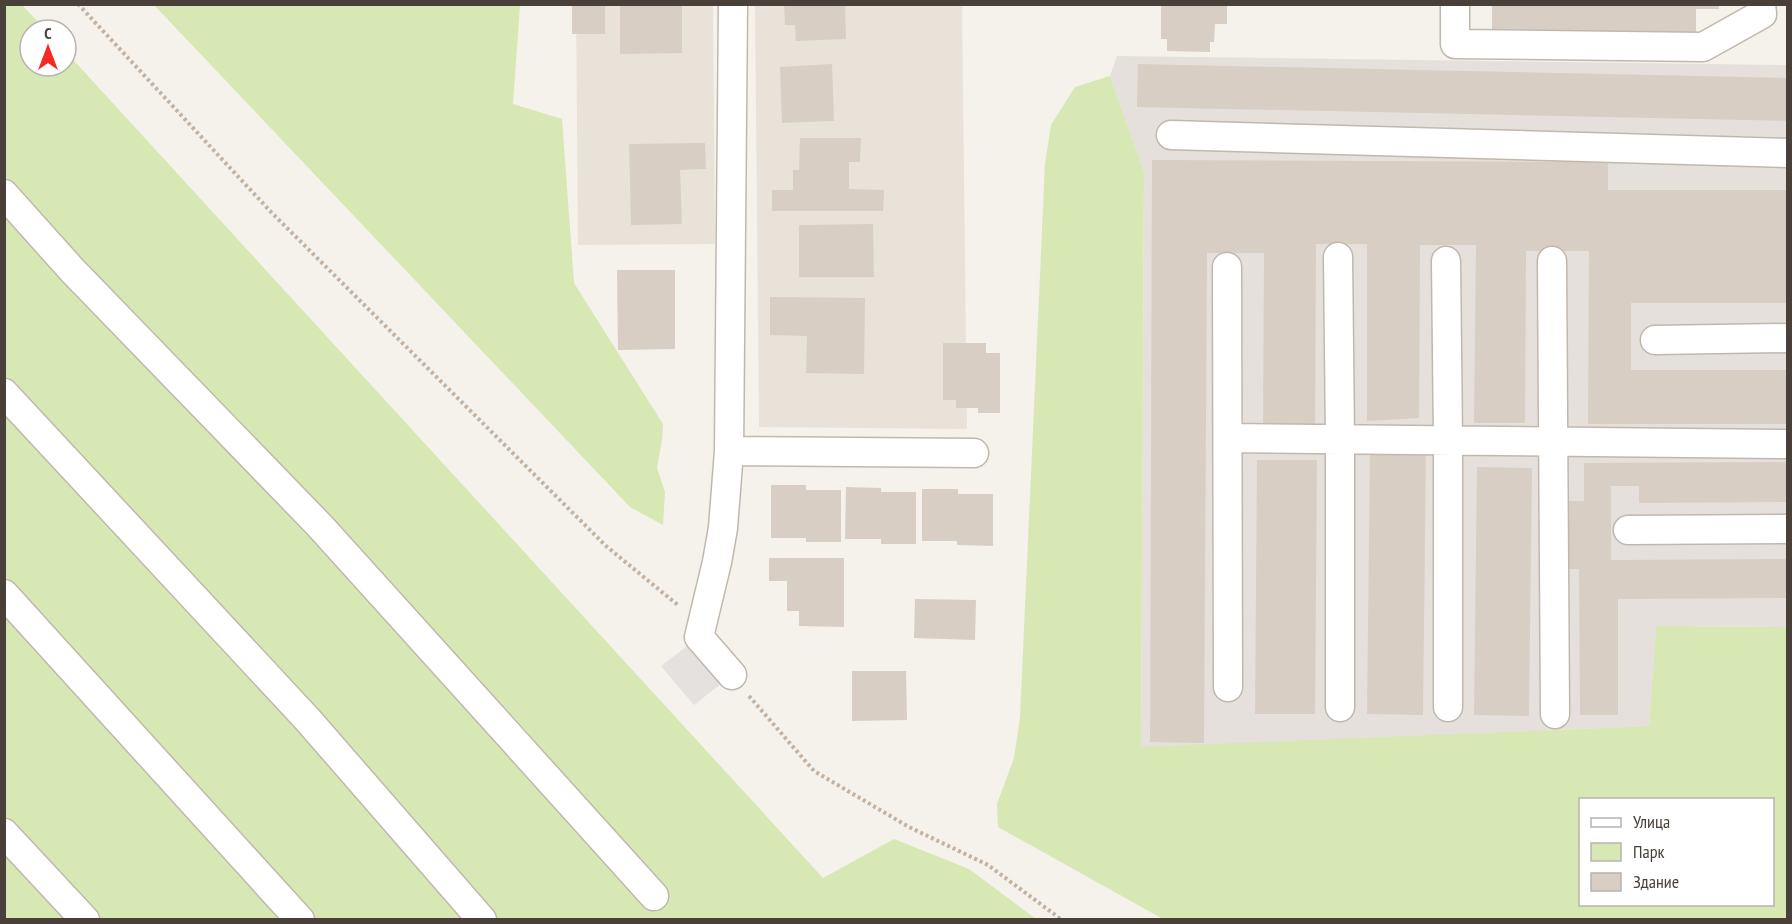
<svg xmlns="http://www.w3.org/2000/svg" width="1792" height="924" font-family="'PT Sans Narrow',sans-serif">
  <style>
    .residential { fill: #e9e2d9 }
    .industrial { fill: #e5e0dc }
    .green { fill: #d7e8b5; fill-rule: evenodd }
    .parking { fill: #e4e1df }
    .building { fill: #d9cec3 }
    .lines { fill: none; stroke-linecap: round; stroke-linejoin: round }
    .minor-casing { stroke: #c1b8ad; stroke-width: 31 }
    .path { stroke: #c2b29f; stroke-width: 4; stroke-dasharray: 3 3; stroke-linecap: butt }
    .minor { stroke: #fff; stroke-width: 28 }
  </style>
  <rect width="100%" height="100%" fill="#f5f1eb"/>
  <path class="residential" d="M 576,5 L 713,5 L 715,244 L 578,245 Z
    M 755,5 L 962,5 L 967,429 L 759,427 Z"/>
  <path class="industrial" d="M 1117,56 L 1787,65 L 1787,627 L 1656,626 L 1649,726 L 1141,748 L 1144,172 L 1110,76 Z"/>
  <path class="green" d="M 5,4 L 22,5 L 46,30 L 30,30 L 30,66 L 66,66 L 66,52 L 823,878 L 894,839 L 969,869 L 1036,919 L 5,920 Z
    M 154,5 L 520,5 L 513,104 L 562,119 L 574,283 L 663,424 L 662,440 L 657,468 L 665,492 L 663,525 L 630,507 Z
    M 1110,76 L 1144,172 L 1141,747 L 1649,726 L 1656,626 L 1787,627 L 1787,919 L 1163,919 L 998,827 L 997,804 L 1014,758 L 1020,718 L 1045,164 L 1051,125 L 1075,87 ZM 1580,800 L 1772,800 L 1772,904 L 1580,904 Z"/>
  <path class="parking" d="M 699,637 L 732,675 L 694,705 L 661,666 Z"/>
  <path class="building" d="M 572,4 L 605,4 L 605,34 L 572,34 Z
    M 620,4 L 682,4 L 682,53 L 620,54 Z
    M 784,4 L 845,4 L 846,39 L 796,41 L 795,25 L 785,25 Z
    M 1161,4 L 1227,4 L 1227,24 L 1215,24 L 1214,42 L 1210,42 L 1210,52 L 1167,51 L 1167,39 L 1161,39 Z
    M 1492,4 L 1719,4 L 1719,9 L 1696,9 L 1696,39 L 1492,39 Z
    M 832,64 L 834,121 L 782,123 L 780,67 Z
    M 1138,64 L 1788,78 L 1788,121 L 1137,107 Z
    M 800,138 L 861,138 L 860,162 L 849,162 L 849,189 L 884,190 L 883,211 L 772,211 L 772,190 L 793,190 L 793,170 L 799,170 Z
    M 705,143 L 706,169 L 680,170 L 682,224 L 631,225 L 629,144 Z
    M 1152,160 L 1608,162 L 1608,190 L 1788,190 L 1788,303 L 1631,303 L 1631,370 L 1788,370 L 1788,424 L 1588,424 L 1589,251 L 1526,251 L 1525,423 L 1474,423 L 1476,245 L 1420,245 L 1419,418 L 1367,421 L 1367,244 L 1316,244 L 1315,428 L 1263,428 L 1264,253 L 1207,253 L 1204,743 L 1150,742 Z
    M 873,224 L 874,277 L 799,277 L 799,225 Z
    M 617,270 L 675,270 L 675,349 L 618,350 Z
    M 770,297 L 865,298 L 864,374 L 806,373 L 807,336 L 770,335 Z
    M 943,343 L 986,343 L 986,353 L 1000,353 L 1000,413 L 978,413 L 978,408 L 956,408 L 956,400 L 943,400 Z
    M 1370,453 L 1426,454 L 1423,715 L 1367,714 Z
    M 1257,460 L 1317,460 L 1315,714 L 1255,714 Z
    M 1788,462 L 1788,502 L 1639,503 L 1639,486 L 1611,486 L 1611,560 L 1788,559 L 1788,598 L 1618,599 L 1618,715 L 1580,715 L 1579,569 L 1567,569 L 1566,501 L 1584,501 L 1584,463 Z
    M 1477,467 L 1532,468 L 1529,716 L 1474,715 Z
    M 771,485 L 806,485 L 806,490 L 841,490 L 841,542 L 806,542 L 806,538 L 771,538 Z
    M 846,487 L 881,488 L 881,492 L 916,492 L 916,544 L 881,544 L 881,539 L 845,539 Z
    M 922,489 L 958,489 L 958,494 L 993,494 L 993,546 L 957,545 L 957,541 L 922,541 Z
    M 769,558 L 844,558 L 844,627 L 799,626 L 799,611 L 787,611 L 787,581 L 769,581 Z
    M 915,599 L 976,600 L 975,640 L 914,638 Z
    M 852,671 L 906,671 L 907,720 L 852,721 Z"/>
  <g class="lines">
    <defs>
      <path id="minor" d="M 1455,4 L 1455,44 L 1703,47 L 1762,14 L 1761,4
        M 1171,135 L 1788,153
        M 4,194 L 72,270 L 320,526 L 654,896
        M 1338,257 L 1340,439 L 1340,707
        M 1446,261 L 1448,440 L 1448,707
        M 1552,261 L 1555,714
        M 1227,267 L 1228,687
        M 1655,340 L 1788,338
        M 4,393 L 308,720 L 482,920
        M 1228,438 L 1788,444
        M 729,451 L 974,453
        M 1628,530 L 1788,529
        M 4,594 L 300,920
        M 732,675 L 699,637 L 717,562 L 723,528 L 729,451 L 733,4
        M 4,833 L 85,920"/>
    </defs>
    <use href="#minor" class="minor-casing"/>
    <path class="path" d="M 78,4 L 271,212 L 606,546 L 679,606
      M 749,696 L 814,771 L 909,827 L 988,865 L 1062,920"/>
    <use href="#minor" class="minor"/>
  </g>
  <rect width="1792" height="924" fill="none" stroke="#494139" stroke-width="12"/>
  <rect x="1579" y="798" width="195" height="108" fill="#ffffff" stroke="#b6b3b0" stroke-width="1.5"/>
  <rect x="1591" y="818" width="30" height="9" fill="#ffffff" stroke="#b6b3b0" stroke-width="1.5"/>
  <text x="1633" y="828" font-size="18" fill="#494139">Улица</text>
  <rect x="1591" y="843" width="30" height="18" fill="#d7e8b5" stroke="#b6b3b0" stroke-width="1.5"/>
  <text x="1633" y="858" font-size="18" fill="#494139">Парк</text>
  <rect x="1591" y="873" width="30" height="18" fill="#d9cec3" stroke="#b6b3b0" stroke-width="1.5"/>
  <text x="1633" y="888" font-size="18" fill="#494139">Здание</text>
  <g transform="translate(48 48)"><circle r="28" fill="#ffffff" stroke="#b6b3b0" stroke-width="1.5"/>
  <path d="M0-4.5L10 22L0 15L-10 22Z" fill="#f52a22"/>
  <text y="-9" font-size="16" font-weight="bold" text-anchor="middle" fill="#494139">С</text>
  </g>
</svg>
